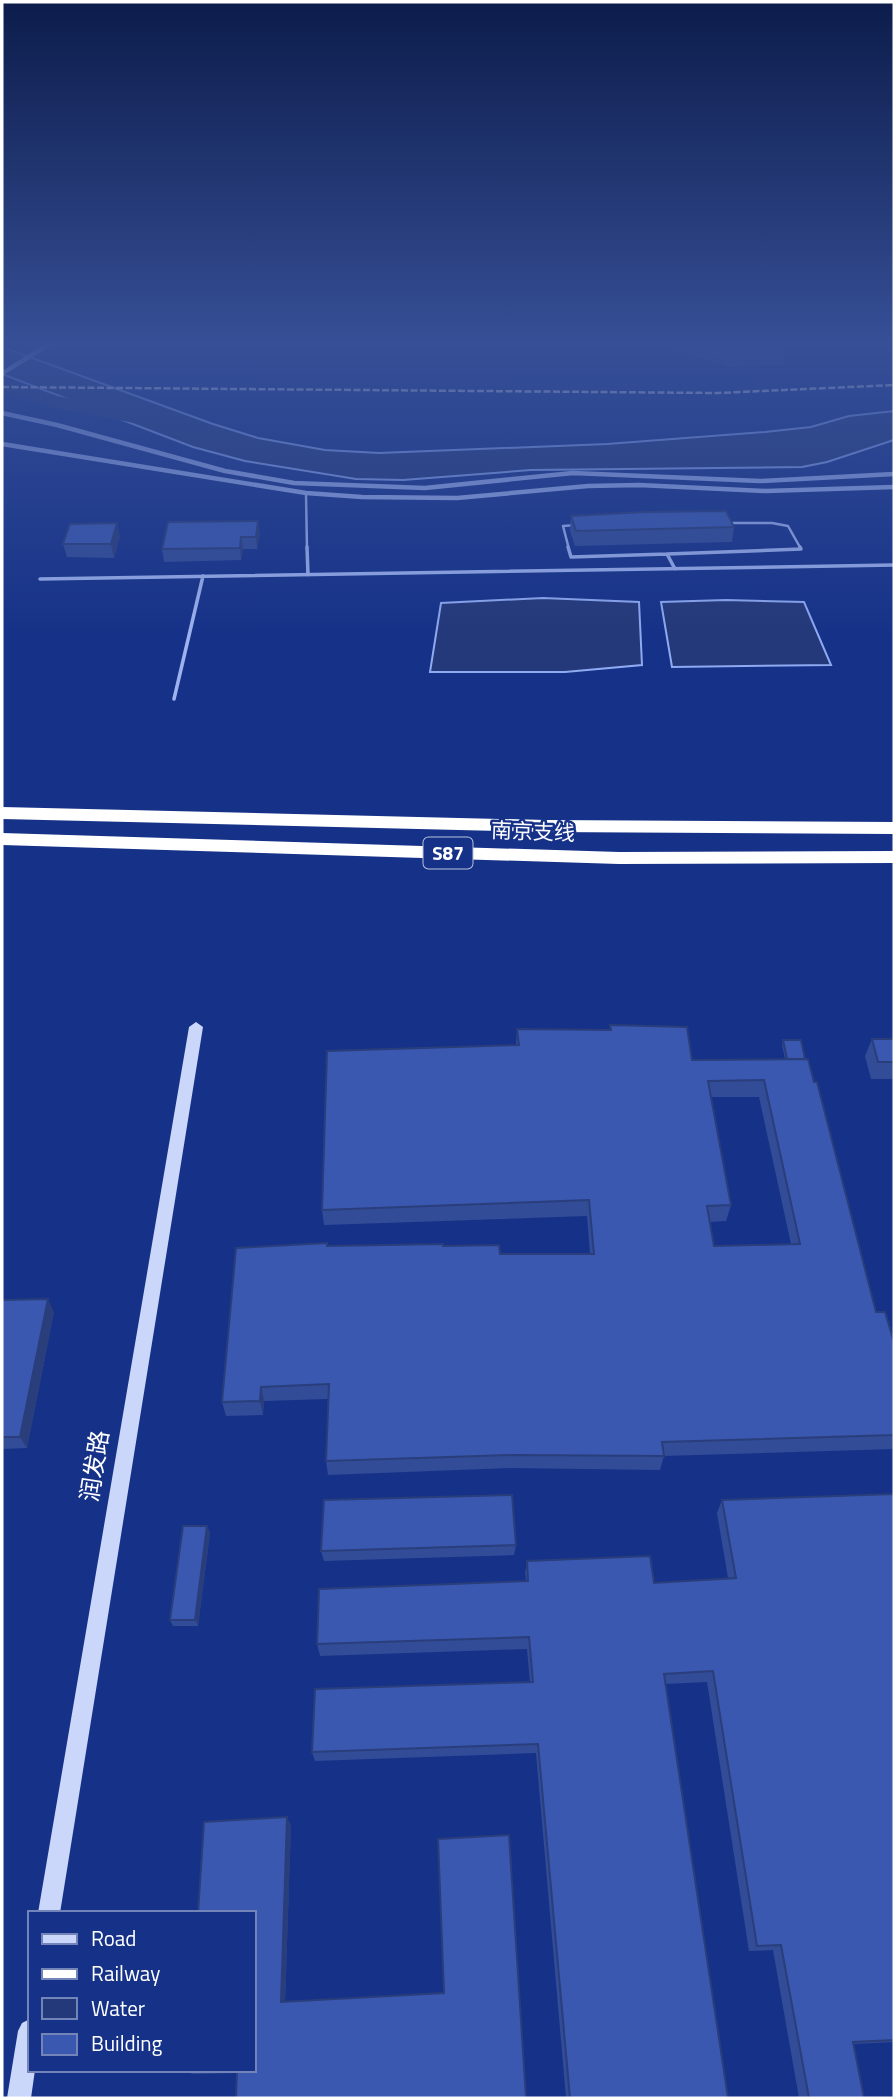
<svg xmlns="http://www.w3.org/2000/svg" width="896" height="2100" font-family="'Titillium Web','Noto Sans SC',sans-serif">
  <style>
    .water { fill: #243979; stroke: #8faaf1; stroke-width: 2 }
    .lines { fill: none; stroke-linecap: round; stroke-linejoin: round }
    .river { fill: #243979; fill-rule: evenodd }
    .lane-far1 { stroke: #9db2ee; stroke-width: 2.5 }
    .lane { stroke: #9db2ee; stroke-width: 3.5 }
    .street { stroke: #9db2ee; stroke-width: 4.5 }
    .secondary { fill: #cad6fa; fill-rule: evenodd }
    .highway { fill: #fff; fill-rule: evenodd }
    .rail { stroke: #fff; stroke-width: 2.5; stroke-dasharray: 7 2.5; stroke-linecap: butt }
    .wall { fill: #324c97; fill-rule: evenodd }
    .shaded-wall { fill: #293e7b }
    .building { fill: #3a58b0; stroke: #293e7b; stroke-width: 2; fill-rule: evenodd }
    .labels { text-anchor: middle; stroke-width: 5; stroke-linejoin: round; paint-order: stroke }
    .shield { fill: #163288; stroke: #b9c2db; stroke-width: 2 }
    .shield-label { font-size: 19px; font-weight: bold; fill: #fff }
    .street-label { font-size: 21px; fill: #fff; stroke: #163288 }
    .near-street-label { font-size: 24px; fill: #fff; stroke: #163288 }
  </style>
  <rect width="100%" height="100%" fill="#163288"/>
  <path class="water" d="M 2,347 L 213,424 L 258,438 L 325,450 L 379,453 L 607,444 L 765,432 L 811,427 L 849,416 L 894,411 L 894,440 L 827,462 L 802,467 L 531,470 L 403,480 L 356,479 L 245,461 L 193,447 L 2,374 Z
    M 543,598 L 639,602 L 642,665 L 565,672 L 430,672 L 441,603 Z
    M 726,600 L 804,602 L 831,665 L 672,667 L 661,602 Z"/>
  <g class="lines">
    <path class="river" d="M 2,380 L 57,396 L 147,414 L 150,418 L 147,422 L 140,424 L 54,408 L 2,392 Z"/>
    <path class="lane-far1" d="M 306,493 L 307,549
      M 727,523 L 772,523 L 788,526 L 801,549
      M 569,549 L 563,526 L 577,525"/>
    <path class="lane" d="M 307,547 L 308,575
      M 568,547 L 571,557 L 667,554
      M 675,569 L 667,554 L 801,549 L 800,547
      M 40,579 L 894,565
      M 174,699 L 203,576"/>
    <path class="street" d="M 2,413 L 57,425 L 225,471 L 294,483 L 425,488 L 573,473 L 760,481 L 894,474
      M 2,444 L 306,493 L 362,497 L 457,498 L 588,486 L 639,485 L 766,491 L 894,487"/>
    <path class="secondary" d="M 48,342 L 57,342 L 2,376 L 2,371 Z
      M 196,1022 L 203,1027 L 60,1913 L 38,1913 L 189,1027 Z
      M 30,2019 L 30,2070 L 35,2070 L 31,2098 L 7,2098 L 18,2031 L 22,2023 Z"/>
    <path class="highway" d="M 2,807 L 545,820 L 894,822 L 894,834 L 545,832 L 2,819 Z
      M 2,833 L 619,852 L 894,851 L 894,863 L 619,864 L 2,845 Z"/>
    <path class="rail" d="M 2,387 L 718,393 L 894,385"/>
  </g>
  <path class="wall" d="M 650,342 L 787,342 L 782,365 L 727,366 Z
    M 869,342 L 894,342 L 894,346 Z
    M 571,516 L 734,527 L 732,542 L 575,546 L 570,531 Z
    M 260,533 L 257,549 L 243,549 L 241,560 L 164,562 L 162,549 Z
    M 120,536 L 114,558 L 67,557 L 63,544 Z
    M 610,1025 L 692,1060 L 785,1059 L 782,1045 L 783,1040 L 805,1059 L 876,1312 L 894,1342 L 894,1449 L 664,1456 L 660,1470 L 510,1468 L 328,1475 L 326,1461 L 328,1399 L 264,1401 L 263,1415 L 226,1416 L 222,1402 L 327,1246 L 443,1246 L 500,1254 L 590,1254 L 587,1216 L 324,1225 L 322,1210 L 516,1045 L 517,1029 L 610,1030 ZM 711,1097 L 759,1097 L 791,1244 L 714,1246 L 709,1222 L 726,1221 L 731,1205 Z
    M 872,1039 L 894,1039 L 894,1079 L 871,1079 L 865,1056 Z
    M 2,1300 L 54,1312 L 27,1448 L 2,1449 Z
    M 894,1494 L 894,2042 L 854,2044 L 864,2098 L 799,2098 L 773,1950 L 749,1951 L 707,1682 L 665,1684 L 728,2098 L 566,2098 L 536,1753 L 315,1761 L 312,1752 L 530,1682 L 527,1649 L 320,1656 L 317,1644 L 526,1581 L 525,1573 L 527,1561 L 654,1583 L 728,1578 L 717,1513 L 722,1500 Z
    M 207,1526 L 210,1533 L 198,1626 L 173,1626 L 170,1620 Z
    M 516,1545 L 514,1555 L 324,1561 L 321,1551 Z
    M 291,1825 L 285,2002 L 237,2073 L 193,2074 L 186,2072 Z"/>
  <path class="shaded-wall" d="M 258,521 L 260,533 L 257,549 L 256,537 Z
    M 117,523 L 120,536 L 114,558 L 111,544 Z
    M 241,537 L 243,549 L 241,560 L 240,548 Z
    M 48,1299 L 54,1312 L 27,1448 L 20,1437 Z
    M 261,1387 L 264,1401 L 263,1415 L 260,1401 Z
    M 207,1526 L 210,1533 L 198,1626 L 195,1620 Z
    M 287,1817 L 291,1825 L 285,2006 L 281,2002 Z"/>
  <path class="building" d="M 664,342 L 787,342 L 783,361 L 727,362 Z
    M 726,511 L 734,527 L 576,531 L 571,516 L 644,512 Z
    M 258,521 L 256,537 L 241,537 L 240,548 L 162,549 L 168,522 Z
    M 117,523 L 111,544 L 63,544 L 70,524 Z
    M 610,1025 L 687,1027 L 692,1060 L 808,1059 L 814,1082 L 817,1082 L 876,1312 L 885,1312 L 894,1342 L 894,1435 L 662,1442 L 664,1456 L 512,1455 L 326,1461 L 329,1384 L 261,1387 L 260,1401 L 222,1402 L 236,1248 L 327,1243 L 327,1246 L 443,1244 L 443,1246 L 499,1245 L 500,1254 L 594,1254 L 589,1200 L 322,1210 L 327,1051 L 519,1045 L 517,1029 L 611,1030 ZM 764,1080 L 800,1244 L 714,1246 L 707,1206 L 731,1205 L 708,1081 Z
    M 872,1039 L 894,1039 L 894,1062 L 878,1062 Z
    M 783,1040 L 801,1040 L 805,1059 L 787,1059 Z
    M 48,1299 L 20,1437 L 2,1437 L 2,1300 Z
    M 894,1494 L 894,2040 L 853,2042 L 864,2098 L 809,2098 L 781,1945 L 757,1946 L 713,1671 L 664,1674 L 728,2098 L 570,2098 L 538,1744 L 312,1752 L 315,1689 L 533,1682 L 529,1637 L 317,1644 L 319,1589 L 528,1581 L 527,1561 L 650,1556 L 654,1583 L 736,1578 L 722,1500 Z
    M 512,1495 L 516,1545 L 321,1551 L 324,1500 Z
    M 183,1526 L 207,1526 L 195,1620 L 170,1620 Z
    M 287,1817 L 281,2002 L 444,1993 L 438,1839 L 509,1835 L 526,2098 L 236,2098 L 237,2070 L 186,2072 L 187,2070 L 254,2070 L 254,1913 L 198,1913 L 204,1822 Z"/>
  <linearGradient id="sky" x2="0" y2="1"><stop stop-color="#0c1c4b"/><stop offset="0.54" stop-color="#364f96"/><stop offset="1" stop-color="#364f96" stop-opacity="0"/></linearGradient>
  <rect width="896" height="636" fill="url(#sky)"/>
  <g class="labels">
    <rect class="shield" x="423.5" y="837.5" width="49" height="31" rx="5"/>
    <g class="shield-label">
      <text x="448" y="860">S87</text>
    </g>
    <g class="street-label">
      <text transform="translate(533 832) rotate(2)" y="7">南京支线</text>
    </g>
    <g class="near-street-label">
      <text transform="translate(95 1466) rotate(-81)" y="8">润发路</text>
    </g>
  </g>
  <rect width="896" height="2100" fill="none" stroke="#ffffff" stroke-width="7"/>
  <rect x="28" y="1911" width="228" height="161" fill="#163288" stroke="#7384b8" stroke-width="2"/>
  <rect x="42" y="1934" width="35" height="10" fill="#cad6fa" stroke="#7384b8" stroke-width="2"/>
  <text x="91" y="1946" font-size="21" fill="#ffffff">Road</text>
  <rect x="42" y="1969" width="35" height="10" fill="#ffffff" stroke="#7384b8" stroke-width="2"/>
  <text x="91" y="1981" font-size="21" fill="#ffffff">Railway</text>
  <rect x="42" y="1998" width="35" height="21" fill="#243979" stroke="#7384b8" stroke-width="2"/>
  <text x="91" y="2016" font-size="21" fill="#ffffff">Water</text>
  <rect x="42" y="2034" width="35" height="21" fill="#3a58b0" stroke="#7384b8" stroke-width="2"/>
  <text x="91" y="2051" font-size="21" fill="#ffffff">Building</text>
</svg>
